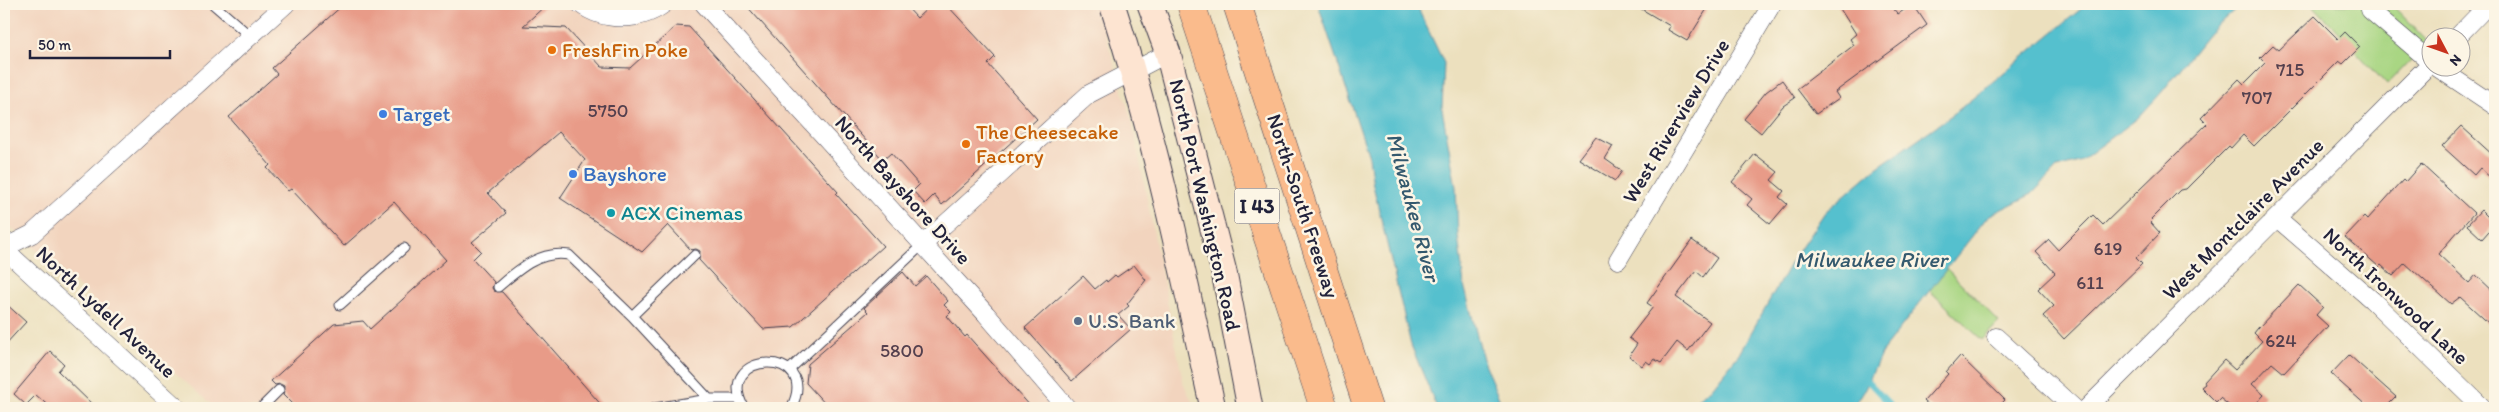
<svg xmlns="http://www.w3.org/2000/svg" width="2499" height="412" font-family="Itim,sans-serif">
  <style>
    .built { fill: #f2d4be }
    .green { fill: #a9d683; stroke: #667c5f }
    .water { fill: #54c0ce; stroke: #3b7184 }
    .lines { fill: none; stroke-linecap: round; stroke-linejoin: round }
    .stream { stroke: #54c0ce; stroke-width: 5.5 }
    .building { fill: #e89b88 }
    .service-casing { stroke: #403e4f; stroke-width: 11 }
    .minor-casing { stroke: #403e4f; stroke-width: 19 }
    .secondary-casing { stroke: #403e4f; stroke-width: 27 }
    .motorway-casing { stroke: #403e4f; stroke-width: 29 }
    .service { stroke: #fff; stroke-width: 9 }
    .minor { stroke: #fff; stroke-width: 18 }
    .secondary { stroke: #fde4d1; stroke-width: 25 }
    .motorway { stroke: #fabb8c; stroke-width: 28 }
    .food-dot { fill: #e8710a; stroke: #fcf5e5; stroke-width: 2 }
    .shop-dot { fill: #3f7fe0; stroke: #fcf5e5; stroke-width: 2 }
    .culture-dot { fill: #0f9aa8; stroke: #fcf5e5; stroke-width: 2 }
    .service-dot { fill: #5c6f8a; stroke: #fcf5e5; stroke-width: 2 }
    .labels { text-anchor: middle; stroke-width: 5; stroke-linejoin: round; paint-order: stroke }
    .number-label { font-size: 19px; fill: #54404e }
    .shield { fill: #fcf5e5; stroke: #63616e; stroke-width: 1 }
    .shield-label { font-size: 20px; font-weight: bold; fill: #22223b }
    .food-label { font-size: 21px; fill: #c56008; stroke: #fcf5e5; text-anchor: start }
    .shop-label { font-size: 21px; fill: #366cbe; stroke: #fcf5e5; text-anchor: start }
    .street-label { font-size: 21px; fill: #22223b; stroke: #fcf5e5 }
    .culture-label { font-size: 21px; fill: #0d838f; stroke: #fcf5e5; text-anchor: start }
    .service-label { font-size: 21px; fill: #4e5e75; stroke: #fcf5e5; text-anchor: start }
    .water-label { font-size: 22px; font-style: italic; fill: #34596e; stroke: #fcf5e5 }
  </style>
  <rect width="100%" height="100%" fill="#fcf5e5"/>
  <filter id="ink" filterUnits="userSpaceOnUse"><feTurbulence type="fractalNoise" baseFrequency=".02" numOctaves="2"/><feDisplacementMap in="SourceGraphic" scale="10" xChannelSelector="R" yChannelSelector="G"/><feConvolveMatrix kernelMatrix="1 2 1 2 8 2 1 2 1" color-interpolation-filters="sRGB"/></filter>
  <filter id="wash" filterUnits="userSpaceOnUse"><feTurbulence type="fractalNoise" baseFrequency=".0096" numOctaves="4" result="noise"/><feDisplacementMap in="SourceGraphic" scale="20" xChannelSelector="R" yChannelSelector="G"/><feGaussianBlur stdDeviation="1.12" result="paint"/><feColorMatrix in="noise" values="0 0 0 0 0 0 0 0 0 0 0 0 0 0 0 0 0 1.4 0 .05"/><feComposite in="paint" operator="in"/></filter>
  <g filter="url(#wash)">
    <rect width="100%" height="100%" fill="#ece0be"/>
    <path class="built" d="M 4,4 L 1096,4 L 1132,122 L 1183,382 L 1195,408 L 320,408 L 304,391 L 286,408 L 215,408 L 4,221 Z"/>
    <path class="green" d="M 2312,4 L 2391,4 L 2428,42 L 2387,85 Z
      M 1946,268 L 1999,322 L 1982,340 L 1929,290 Z"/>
    <path class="water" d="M 1318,4 L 1418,4 L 1420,13 L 1444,63 L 1442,109 L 1456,187 L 1458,236 L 1464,285 L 1484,363 L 1503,408 L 1437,408 L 1411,345 L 1373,185 L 1369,157 Z
      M 2087,4 L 2241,4 L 2208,34 L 2161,93 L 2138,118 L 2079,162 L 2057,168 L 2032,194 L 1988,216 L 1883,350 L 1865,389 L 1853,408 L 1685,408 L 1711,389 L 1739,354 L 1790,264 L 1825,212 L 1875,169 L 1956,112 Z"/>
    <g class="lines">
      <path class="stream" d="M 1864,377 L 1893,408"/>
    </g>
    <g id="blocks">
      <path class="building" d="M 344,4 L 547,4 L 523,26 L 566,28 L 602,67 L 630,68 L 676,26 L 689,27 L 838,192 L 836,194 L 883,246 L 793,327 L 763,329 L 699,260 L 700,251 L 696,249 L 691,250 L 668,225 L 642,252 L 560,198 L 585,160 L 559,132 L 488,193 L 506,213 L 472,242 L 481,251 L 473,259 L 494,282 L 492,288 L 494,291 L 502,292 L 604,408 L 296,408 L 283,395 L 284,386 L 280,384 L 275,385 L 271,381 L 334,324 L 363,321 L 370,329 L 446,260 L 394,202 L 344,246 L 291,189 L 288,191 L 267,168 L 270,165 L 229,117 L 277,74 L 272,68 Z
        M 745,4 L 904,4 L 917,18 L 932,4 L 946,4 L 995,57 L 988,64 L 1037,119 L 942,205 L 934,195 L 925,204 L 913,191 L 919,185 L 891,153 L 883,160 Z
        M 1633,4 L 1710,4 L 1687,41 L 1668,30 L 1670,26 Z
        M 1837,4 L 1889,4 L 1898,14 L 1913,4 L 1927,25 L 1835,92 L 1839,98 L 1816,114 L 1797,89 L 1854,45 L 1850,39 L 1856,34 Z
        M 2315,16 L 2338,39 L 2345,32 L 2360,47 L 2343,64 L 2339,61 L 2254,146 L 2243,135 L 2231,148 L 2229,146 L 2186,189 L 2180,190 L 2151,219 L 2153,221 L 2151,223 L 2160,233 L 2136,258 L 2142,264 L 2064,339 L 2043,316 L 2054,306 L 2038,289 L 2055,273 L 2036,252 L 2049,240 L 2058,250 L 2093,215 L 2103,225 L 2207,124 L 2201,118 L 2239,79 L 2244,84 L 2265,63 L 2260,58 L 2273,45 L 2279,50 Z
        M 1782,80 L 1795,98 L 1783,106 L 1761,133 L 1744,119 L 1766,92 Z
        M 2461,126 L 2495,157 L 2495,182 L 2480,168 L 2474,175 L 2442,146 Z
        M 1596,137 L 1613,146 L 1605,159 L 1622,171 L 1615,181 L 1579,159 Z
        M 1755,154 L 1778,172 L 1771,180 L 1784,191 L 1779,197 L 1787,204 L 1770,224 L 1747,205 L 1752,199 L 1732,182 Z
        M 2421,164 L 2474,213 L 2438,254 L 2469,283 L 2476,275 L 2495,293 L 2495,329 L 2460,297 L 2451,304 L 2405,263 L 2393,276 L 2381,265 L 2379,267 L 2345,237 L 2364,217 L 2367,220 L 2403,180 L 2405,182 Z
        M 2481,210 L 2495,224 L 2482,239 L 2467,225 Z
        M 1692,240 L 1717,258 L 1703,277 L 1696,271 L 1676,297 L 1710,322 L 1688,351 L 1677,342 L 1661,363 L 1654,359 L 1650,364 L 1646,361 L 1642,366 L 1629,356 L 1637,344 L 1629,338 L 1653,307 L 1647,303 Z
        M 1134,265 L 1146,280 L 1127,304 L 1129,306 L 1118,315 L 1131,329 L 1072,381 L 1025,328 L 1083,276 L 1095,289 L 1106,280 L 1107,282 L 1115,275 L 1117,277 Z
        M 903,272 L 915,286 L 926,276 L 948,301 L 944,305 L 951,312 L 947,316 L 965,337 L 967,335 L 1032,408 L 829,408 L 806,383 L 808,364 L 868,312 L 864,308 Z
        M 2299,285 L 2323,307 L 2316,315 L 2328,326 L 2284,373 L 2272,363 L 2252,384 L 2264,395 L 2252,408 L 2232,408 L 2220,398 L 2216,402 L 2201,387 L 2205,384 L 2204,382 L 2224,360 L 2235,370 L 2262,341 L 2254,333 L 2258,328 Z
        M 4,302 L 26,322 L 4,346 Z
        M 50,351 L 64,364 L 58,371 L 96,408 L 51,408 L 36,395 L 26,405 L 14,394 Z
        M 2349,355 L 2396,397 L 2385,408 L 2369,408 L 2331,374 Z
        M 1960,356 L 2005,400 L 1997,408 L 1932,408 L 1924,401 L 1948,374 L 1946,372 Z"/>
    </g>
  </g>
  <g filter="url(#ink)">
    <use href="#blocks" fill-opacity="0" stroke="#403e4f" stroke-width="1"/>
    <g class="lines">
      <defs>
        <path id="service" d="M 213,4 L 250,36
          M 498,287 C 519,269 540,250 569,255 L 632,316 L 709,399
          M 340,305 L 404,248
          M 632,316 L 695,255
          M 789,370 L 922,245
          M 261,408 L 279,390
          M 655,408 L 709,399 L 739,399
          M 744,408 C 712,349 823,347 791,408"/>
        <path id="minor" d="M 580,4 C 604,22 640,22 664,4
          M 704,4 L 986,314 L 1067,408
          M 2370,10 L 2432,63
          M 2456,38 L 2489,4
          M 2438,68 L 2495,106
          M 2277,218 L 2372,300 L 2483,408
          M 922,245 L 1089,94 L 1168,53
          M 4,248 L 32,234 L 286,4
          M 4,249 L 177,408
          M 1618,260 L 1772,4
          M 1996,337 L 2074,408
          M 2087,408 L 2432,62"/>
        <path id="secondary" d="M 1112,4 C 1155,137 1183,272 1213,408
          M 1150,4 L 1168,53 L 1224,272 L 1250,408"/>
        <path id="motorway" d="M 1191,4 L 1324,408
          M 1237,4 L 1368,408"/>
      </defs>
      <use href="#service" class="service-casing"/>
      <use href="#minor" class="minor-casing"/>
      <use href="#secondary" class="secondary-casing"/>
      <use href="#motorway" class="motorway-casing"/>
      <use href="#service" class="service"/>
      <use href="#minor" class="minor"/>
      <use href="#secondary" class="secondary"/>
      <use href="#motorway" class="motorway"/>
    </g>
  </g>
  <g class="food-dot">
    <circle cx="552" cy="50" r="5"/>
    <circle cx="966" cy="144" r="5"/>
  </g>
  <g class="shop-dot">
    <circle cx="383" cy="114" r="5"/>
    <circle cx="573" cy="174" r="5"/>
  </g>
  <circle class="culture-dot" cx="611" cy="213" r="5"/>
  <circle class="service-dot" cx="1078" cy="321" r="5"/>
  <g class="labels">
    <g class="number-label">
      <text x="2290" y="76">715</text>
      <text x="2257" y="104">707</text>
      <text x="608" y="117">5750</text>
      <text x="2108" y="255">619</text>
      <text x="2090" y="289">611</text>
      <text x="2281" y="347">624</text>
      <text x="902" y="357">5800</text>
    </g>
    <rect class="shield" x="1234.5" y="188.5" width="45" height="35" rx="4"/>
    <g class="shield-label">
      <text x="1257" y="213">I 43</text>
    </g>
    <g class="food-label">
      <text x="562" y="57">FreshFin Poke</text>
      <text x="976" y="139">The Cheesecake<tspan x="976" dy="24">Factory</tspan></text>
    </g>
    <g class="shop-label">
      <text x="393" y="121">Target</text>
      <text x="583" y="181">Bayshore</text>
    </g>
    <g class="street-label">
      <text transform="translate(1676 121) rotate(-59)" y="7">West Riverview Drive</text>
      <text transform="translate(903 190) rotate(48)" y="7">North Bayshore Drive</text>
      <text transform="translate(1205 205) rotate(77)" y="7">North Port Washington Road</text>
      <text transform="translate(1303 206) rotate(72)" y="7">North-South Freeway</text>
      <text transform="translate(2243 219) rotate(-45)" y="7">West Montclaire Avenue</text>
      <text transform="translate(2396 296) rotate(43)" y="7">North Ironwood Lane</text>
      <text transform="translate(106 312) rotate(43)" y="7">North Lydell Avenue</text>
    </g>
    <g class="culture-label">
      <text x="621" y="220">ACX Cinemas</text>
    </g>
    <g class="service-label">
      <text x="1088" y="328">U.S. Bank</text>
    </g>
    <g class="water-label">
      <text transform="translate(1414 207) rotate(75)" y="8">Milwaukee River</text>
      <text x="1871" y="267">Milwaukee River</text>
    </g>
  </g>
  <rect width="2499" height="412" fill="none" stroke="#fcf5e5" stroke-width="20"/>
  <g transform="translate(2446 52) rotate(131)"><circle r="24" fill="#fcf5e5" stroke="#a5a1a1"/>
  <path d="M0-4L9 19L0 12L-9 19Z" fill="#c8321e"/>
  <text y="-8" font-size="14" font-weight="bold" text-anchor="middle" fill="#22223b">N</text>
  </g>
  <path d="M30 50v8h140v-8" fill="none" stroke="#22223b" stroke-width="2.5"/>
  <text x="38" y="50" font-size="15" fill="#22223b" stroke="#fcf5e5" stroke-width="4" paint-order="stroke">50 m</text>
</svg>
